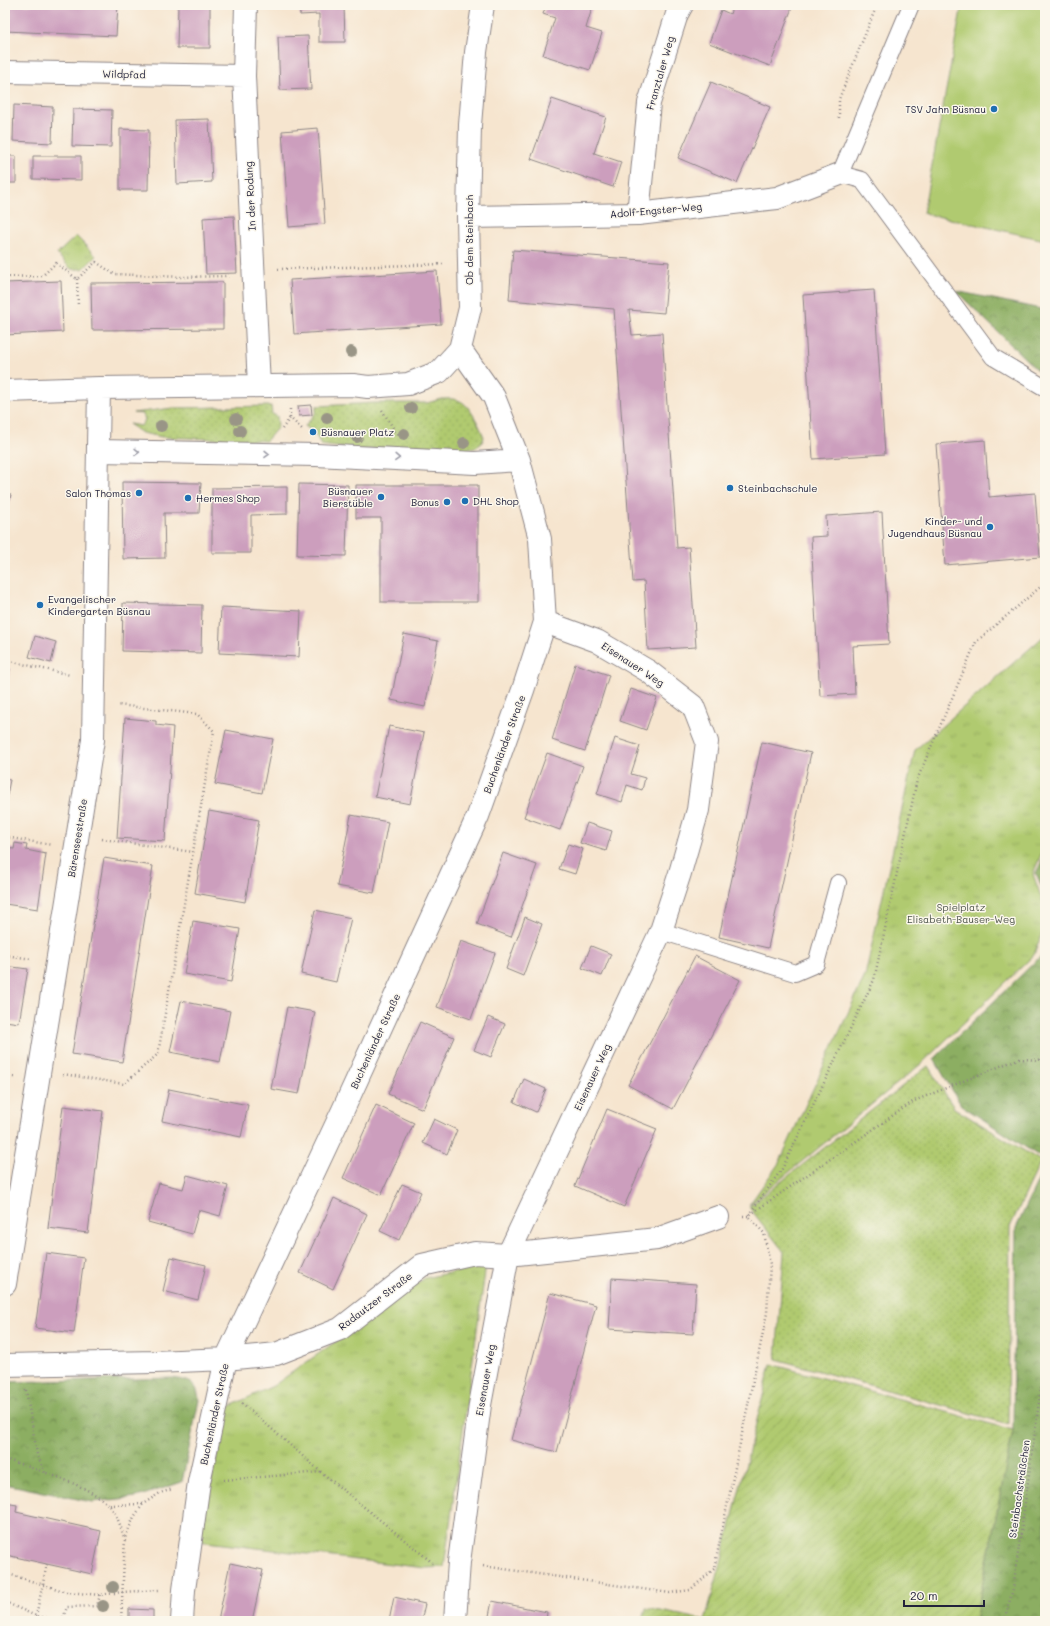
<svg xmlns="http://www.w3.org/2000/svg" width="1050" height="1626" font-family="Mali,sans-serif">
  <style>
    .grass { fill: url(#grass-dots); stroke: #697656 }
    .forest { fill: url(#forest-crowns); stroke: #57684e }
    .park { fill: url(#park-tufts); stroke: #697656 }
    .garden { fill: url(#garden-furrows); stroke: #697656 }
    .pitch { fill: #b0ca70; stroke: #697656 }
    .building { fill: #cc9ebd }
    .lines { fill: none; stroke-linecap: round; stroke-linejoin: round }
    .service-casing { stroke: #8c8485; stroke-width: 18 }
    .minor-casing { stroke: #8c8485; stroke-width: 24 }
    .path { stroke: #8c8485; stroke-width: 2.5; stroke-dasharray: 1 3; stroke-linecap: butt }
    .service { stroke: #fff; stroke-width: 16 }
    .minor { stroke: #fff; stroke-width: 22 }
    .tree { fill: #999586 }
    .oneway { stroke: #9c9ca7 }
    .poi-dot { fill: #1f6fb2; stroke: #fbf7ec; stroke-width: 1.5 }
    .labels { text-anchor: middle; stroke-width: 3; stroke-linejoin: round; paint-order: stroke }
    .street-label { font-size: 10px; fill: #22223b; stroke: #fbf7ec }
    .poi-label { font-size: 10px; fill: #22223b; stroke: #fbf7ec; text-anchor: end }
    .park-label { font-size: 10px; fill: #4d544b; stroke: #fbf7ec }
  </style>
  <defs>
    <pattern id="grass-dots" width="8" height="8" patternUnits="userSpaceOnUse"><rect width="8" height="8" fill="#b0ca70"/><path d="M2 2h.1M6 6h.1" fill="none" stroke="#97ad62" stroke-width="1.8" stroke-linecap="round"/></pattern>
    <pattern id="forest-crowns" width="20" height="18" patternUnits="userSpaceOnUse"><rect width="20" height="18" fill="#8cae62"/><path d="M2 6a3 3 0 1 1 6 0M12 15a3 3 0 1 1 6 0" fill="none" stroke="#728d52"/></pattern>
    <pattern id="park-tufts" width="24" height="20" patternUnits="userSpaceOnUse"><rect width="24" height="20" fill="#b0ca70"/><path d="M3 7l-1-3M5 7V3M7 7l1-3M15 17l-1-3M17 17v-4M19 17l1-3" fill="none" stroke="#97ad62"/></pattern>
    <pattern id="garden-furrows" width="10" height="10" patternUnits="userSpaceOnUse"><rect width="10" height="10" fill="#b0ca70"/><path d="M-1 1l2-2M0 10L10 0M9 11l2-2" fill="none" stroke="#97ad62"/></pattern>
  </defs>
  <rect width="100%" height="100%" fill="#fbf7ec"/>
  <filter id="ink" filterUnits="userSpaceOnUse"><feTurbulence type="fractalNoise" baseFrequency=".025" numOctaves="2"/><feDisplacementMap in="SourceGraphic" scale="8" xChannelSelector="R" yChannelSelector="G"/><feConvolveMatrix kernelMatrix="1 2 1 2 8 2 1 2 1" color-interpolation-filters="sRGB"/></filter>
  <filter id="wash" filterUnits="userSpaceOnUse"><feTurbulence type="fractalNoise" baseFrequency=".012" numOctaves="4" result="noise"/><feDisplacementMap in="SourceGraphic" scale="16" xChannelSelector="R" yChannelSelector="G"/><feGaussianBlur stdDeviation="0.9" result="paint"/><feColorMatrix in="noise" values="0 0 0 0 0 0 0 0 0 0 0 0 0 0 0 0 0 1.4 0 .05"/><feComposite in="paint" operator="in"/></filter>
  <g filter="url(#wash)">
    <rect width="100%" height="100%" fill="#f6e5cf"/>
    <path class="grass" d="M 441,399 C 447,399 454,398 460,401 C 470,405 480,427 484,437 L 482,443 L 475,448 L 466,450 L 417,446 L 360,450 L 321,445 L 315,433 L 305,426 L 316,412 L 316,406 L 375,403 L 427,403 Z
      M 271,406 L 272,414 L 277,416 L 278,427 L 266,441 L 162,437 L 142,433 L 129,424 L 141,426 L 145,420 L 143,414 L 133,413 L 173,408 Z
      M 928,1066 L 954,1108 L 1041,1161 L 1010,1227 L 1008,1424 L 776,1359 L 784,1252 L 749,1207 Z"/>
    <path class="forest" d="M 956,291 L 1045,310 L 1045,378 Z
      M 1045,854 L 1045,895 L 1036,873 Z
      M 1045,941 L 1045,1160 L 961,1105 L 934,1059 L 1041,956 Z
      M 1045,1166 L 1045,1621 L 975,1621 L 1013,1430 L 1016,1228 Z
      M 173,1378 C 189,1381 197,1381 199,1400 L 182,1482 L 137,1497 L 92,1502 L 5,1484 L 5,1382 Z"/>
    <path class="park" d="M 76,236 L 96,256 L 83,269 L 71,269 L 57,254 Z
      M 1045,635 L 1045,845 L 1033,874 L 1045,908 L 1045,925 L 1034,955 L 921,1064 L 749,1205 L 779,1163 L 865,976 L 915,750 Z
      M 486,1265 L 444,1567 L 425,1568 L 198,1541 L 228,1407 L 273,1386 L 425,1278 Z"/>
    <path class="garden" d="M 771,1364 L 1013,1430 L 975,1621 L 643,1621 L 646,1608 L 705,1620 L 721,1563 Z"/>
    <path class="pitch" d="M 962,5 L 1045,5 L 1045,240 L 923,213 Z"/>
    <g id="blocks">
      <path class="building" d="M 5,5 L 118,5 L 116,36 L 5,31 Z
        M 178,5 L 210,5 L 210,48 L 177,48 Z
        M 299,5 L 344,5 L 345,42 L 319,42 L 319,14 L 300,15 Z
        M 546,5 L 593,5 L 586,28 L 602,33 L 590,70 L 543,55 L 555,18 L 543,14 Z
        M 733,5 L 793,5 L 770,66 L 709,43 L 721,10 L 730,14 Z
        M 308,36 L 311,89 L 280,90 L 278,37 Z
        M 711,82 L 770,107 L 737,183 L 678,158 Z
        M 552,99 L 606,117 L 594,153 L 621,162 L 613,187 L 531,159 Z
        M 14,105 L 53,107 L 52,143 L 13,141 Z
        M 73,109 L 112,110 L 111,147 L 72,146 Z
        M 209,119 L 212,182 L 177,184 L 175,120 Z
        M 318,128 L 325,224 L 289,227 L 282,131 Z
        M 120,129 L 149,130 L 148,190 L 120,190 Z
        M 5,156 L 16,156 L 16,183 L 5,183 Z
        M 33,156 L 81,156 L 81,180 L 33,179 Z
        M 234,216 L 237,273 L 206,274 L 203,218 Z
        M 513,250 L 669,262 L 664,313 L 629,310 L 632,335 L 662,333 L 677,548 L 689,547 L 696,647 L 648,650 L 644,581 L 633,582 L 614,309 L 509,300 Z
        M 437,271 L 441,324 L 294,334 L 290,280 Z
        M 61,281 L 63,332 L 5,335 L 5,283 Z
        M 223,282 L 223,329 L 92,330 L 91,283 Z
        M 874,290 L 885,454 L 813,459 L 803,295 Z
        M 311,405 L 312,415 L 299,416 L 298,406 Z
        M 985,440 L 989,497 L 1035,493 L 1040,557 L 945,565 L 936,444 Z
        M 122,482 L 201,483 L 199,513 L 164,513 L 165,558 L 123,559 Z
        M 299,484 L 348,485 L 346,556 L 297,555 Z
        M 356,485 L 478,485 L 478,602 L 381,602 L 381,518 L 356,518 Z
        M 287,487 L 287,514 L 251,515 L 251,553 L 212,553 L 212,488 Z
        M 5,493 L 11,495 L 5,516 Z
        M 882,512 L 889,644 L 853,646 L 855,694 L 820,696 L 811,537 L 827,536 L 826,516 Z
        M 123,603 L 202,605 L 201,653 L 122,651 Z
        M 221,607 L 301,611 L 299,657 L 219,653 Z
        M 404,634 L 438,641 L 425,707 L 391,700 Z
        M 35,636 L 56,642 L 51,663 L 29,657 Z
        M 575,664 L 609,675 L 585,751 L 552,740 Z
        M 5,667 L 10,669 L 6,689 L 5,689 Z
        M 631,689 L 657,698 L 646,730 L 620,721 Z
        M 125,718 L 156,721 L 156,725 L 173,727 L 165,841 L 117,838 Z
        M 389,726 L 424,733 L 410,804 L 375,797 Z
        M 226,730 L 273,739 L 262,793 L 215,784 Z
        M 615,738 L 640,746 L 631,774 L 645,778 L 642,790 L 627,785 L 622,802 L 597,794 Z
        M 762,742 L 811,753 L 768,948 L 719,937 Z
        M 547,753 L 583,766 L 560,830 L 524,817 Z
        M 5,779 L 10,780 L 6,800 L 5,800 Z
        M 209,811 L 259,820 L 245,902 L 195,893 Z
        M 351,815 L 388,822 L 374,893 L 337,886 Z
        M 587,823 L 612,831 L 606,851 L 580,843 Z
        M 15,843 L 27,845 L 26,850 L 46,854 L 38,909 L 5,904 L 5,848 L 14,849 Z
        M 568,844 L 583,849 L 575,874 L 559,869 Z
        M 503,853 L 537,865 L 511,937 L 477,924 Z
        M 104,858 L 153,866 L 122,1062 L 72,1054 Z
        M 315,910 L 351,918 L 336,982 L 301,974 Z
        M 525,917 L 542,924 L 523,976 L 506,969 Z
        M 193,921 L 240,929 L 231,982 L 184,974 Z
        M 461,941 L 495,953 L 471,1019 L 437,1007 Z
        M 591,946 L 611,954 L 602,976 L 582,968 Z
        M 695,956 L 740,980 L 673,1109 L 628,1085 Z
        M 5,966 L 28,969 L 19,1023 L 5,1021 Z
        M 181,1001 L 230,1011 L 220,1062 L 170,1052 Z
        M 287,1007 L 315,1012 L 299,1094 L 271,1089 Z
        M 488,1017 L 505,1024 L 491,1057 L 474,1050 Z
        M 420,1022 L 454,1037 L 423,1109 L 388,1094 Z
        M 524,1079 L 546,1089 L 536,1112 L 514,1102 Z
        M 169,1089 L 248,1105 L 241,1137 L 162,1121 Z
        M 5,1091 L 8,1091 L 6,1105 L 5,1105 Z
        M 376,1105 L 414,1123 L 381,1195 L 343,1178 Z
        M 63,1106 L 103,1111 L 88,1233 L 48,1228 Z
        M 607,1109 L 657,1129 L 624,1207 L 575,1186 Z
        M 434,1119 L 457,1130 L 447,1154 L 423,1143 Z
        M 187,1175 L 228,1186 L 220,1216 L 199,1210 L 192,1234 L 148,1222 L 159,1183 L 183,1189 Z
        M 402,1184 L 421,1192 L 399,1240 L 380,1231 Z
        M 334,1198 L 367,1214 L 333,1289 L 300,1273 Z
        M 46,1253 L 84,1258 L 74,1333 L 35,1328 Z
        M 171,1257 L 206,1265 L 198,1300 L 163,1291 Z
        M 612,1278 L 696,1284 L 693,1334 L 609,1329 Z
        M 550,1293 L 596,1305 L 557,1452 L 511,1440 Z
        M 5,1503 L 17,1505 L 16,1512 L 101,1531 L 92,1574 L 6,1555 L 8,1548 L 5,1548 Z
        M 230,1563 L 263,1570 L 252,1621 L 218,1621 Z
        M 394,1597 L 425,1604 L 421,1621 L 389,1621 Z
        M 492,1601 L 547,1612 L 546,1621 L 488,1621 Z
        M 129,1609 L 153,1610 L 153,1621 L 129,1621 Z"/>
    </g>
  </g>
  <g filter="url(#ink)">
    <use href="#blocks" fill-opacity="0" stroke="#8c8485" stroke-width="1"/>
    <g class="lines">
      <defs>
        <path id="service" d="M 911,5 L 840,174 L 862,180 L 993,357 L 1045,388
          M 661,931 L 795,973 L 816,964 L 838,883"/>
        <path id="minor" d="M 246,5 L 244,76 L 259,386
          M 5,72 L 244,76
          M 638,214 L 649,103 L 677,14 L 682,5
          M 468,217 L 638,214 L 777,198 L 840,174
          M 5,391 L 99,388 L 353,385 L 368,387 L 408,384 L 439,372 L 460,349 L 470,308 L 468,217 L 470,125 L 476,52 L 483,5
          M 98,451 L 316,455 L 475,463 L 519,460
          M 5,1284 L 93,740 L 99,388
          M 5,1365 L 155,1362 L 226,1359 L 276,1354 L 340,1329 L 422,1265 L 475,1253 L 508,1255 L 657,1239 L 718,1217
          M 182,1621 L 184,1590 L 199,1482 L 226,1359 L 343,1110 L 478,816 L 523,690 L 545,622 L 540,539 L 519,460 L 494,397 L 460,349
          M 455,1621 L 459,1562 L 480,1405 L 508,1255 L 661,931 L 680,873 L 698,810 L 707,742 L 693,706 L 648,671 L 597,641 L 545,622"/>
      </defs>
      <use href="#service" class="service-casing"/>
      <use href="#minor" class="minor-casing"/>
      <path class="path" d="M 839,118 L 839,99 L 877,5
        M 278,269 L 445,264
        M 5,277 L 42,276 L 56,263 L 77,279 L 96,262 L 114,274 L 182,277 L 229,276
        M 77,279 L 78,306
        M 290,409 L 290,418 L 302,429
        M 382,410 L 395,431 L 398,434
        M 282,429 L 290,418
        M 5,660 L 70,675
        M 5,837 L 52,845
        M 102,839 L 193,852
        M 5,955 L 32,959
        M 63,1074 L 124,1084 L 158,1054 L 214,731 L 197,714 L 118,705
        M 5,1076 L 14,1077
        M 743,1216 L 748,1216 L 914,1101 L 1018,1059 L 1045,1060
        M 26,1390 L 37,1454 L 45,1473
        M 242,1403 L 321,1472 L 434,1564
        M 5,1459 C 34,1469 87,1484 109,1505 C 117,1514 121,1527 124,1538
        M 224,1480 L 321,1472
        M 110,1505 L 143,1504
        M 483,1566 L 670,1593 L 690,1590 L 714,1569 L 767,1313 L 770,1264 L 764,1233 L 748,1216 L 782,1169 L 874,980 L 917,780 L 976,642 L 1045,583
        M 5,1573 L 67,1592 L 100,1595 L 122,1592 L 159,1590
        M 5,1602 L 36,1616 L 62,1621 L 67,1607 L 97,1606 L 100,1595
        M 36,1616 L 47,1564
        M 121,1621 L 125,1538 L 134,1517 L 143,1504 L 160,1493 L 173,1489
        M 1004,1621 L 1013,1589 L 1045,1359"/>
      <use href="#service" class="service"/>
      <use href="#minor" class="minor"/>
    </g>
    <g class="tree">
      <circle cx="351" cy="352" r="6"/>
      <circle cx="411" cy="408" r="6"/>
      <circle cx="327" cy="418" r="6"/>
      <circle cx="236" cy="419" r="6"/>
      <circle cx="161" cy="426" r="6"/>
      <circle cx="240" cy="431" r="6"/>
      <circle cx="404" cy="434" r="6"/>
      <circle cx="357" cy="437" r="6"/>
      <circle cx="464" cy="443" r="6"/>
      <circle cx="113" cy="1587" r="6"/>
      <circle cx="103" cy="1606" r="6"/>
    </g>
    <defs><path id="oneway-chevron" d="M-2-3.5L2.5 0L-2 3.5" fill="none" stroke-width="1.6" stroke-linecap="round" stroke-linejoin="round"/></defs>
    <g class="oneway">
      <use href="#oneway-chevron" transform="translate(137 452) rotate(1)"/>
      <use href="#oneway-chevron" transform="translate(267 454) rotate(1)"/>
      <use href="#oneway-chevron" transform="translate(397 458) rotate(2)"/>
    </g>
  </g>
  <g class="poi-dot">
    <circle cx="994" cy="109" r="4"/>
    <circle cx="313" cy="432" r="4"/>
    <circle cx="730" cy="488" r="4"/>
    <circle cx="139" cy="493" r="4"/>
    <circle cx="381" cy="497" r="4"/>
    <circle cx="188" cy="498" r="4"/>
    <circle cx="465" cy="501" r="4"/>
    <circle cx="447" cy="502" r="4"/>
    <circle cx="990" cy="527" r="4"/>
    <circle cx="40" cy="605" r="4"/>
  </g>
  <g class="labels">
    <g class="street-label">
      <text transform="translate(660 73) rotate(-74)" y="4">Franztaler Weg</text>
      <text transform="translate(124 74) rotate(1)" y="4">Wildpfad</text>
      <text transform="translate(250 196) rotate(-93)" y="4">In der Rodung</text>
      <text transform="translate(656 210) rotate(-5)" y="4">Adolf-Engster-Weg</text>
      <text transform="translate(469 240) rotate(-90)" y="4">Ob dem Steinbach</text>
      <text transform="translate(633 664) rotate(33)" y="4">Eisenauer Weg</text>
      <text transform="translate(504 744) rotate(-70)" y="4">Buchenländer Straße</text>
      <text transform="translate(77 838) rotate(-81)" y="4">Bärenseestraße</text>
      <text transform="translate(375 1041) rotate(-65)" y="4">Buchenländer Straße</text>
      <text transform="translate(592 1077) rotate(-65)" y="4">Eisenauer Weg</text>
      <text transform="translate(375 1301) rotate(-37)" y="4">Radautzer Straße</text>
      <text transform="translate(485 1380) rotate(-80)" y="4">Eisenauer Weg</text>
      <text transform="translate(214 1414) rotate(-78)" y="4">Buchenländer Straße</text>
      <text transform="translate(1019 1489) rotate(-82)" y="4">Steinbachsträßchen</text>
    </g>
    <g class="poi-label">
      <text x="986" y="113">TSV Jahn Büsnau</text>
      <text x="321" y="436" text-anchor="start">Büsnauer Platz</text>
      <text x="738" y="492" text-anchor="start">Steinbachschule</text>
      <text x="373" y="495">Büsnauer<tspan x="373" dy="12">Bierstüble</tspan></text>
      <text x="131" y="497">Salon Thomas</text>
      <text x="196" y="502" text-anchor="start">Hermes Shop</text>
      <text x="473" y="505" text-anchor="start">DHL Shop</text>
      <text x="439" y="506">Bonus</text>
      <text x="982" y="525">Kinder- und<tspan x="982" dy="12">Jugendhaus Büsnau</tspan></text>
      <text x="48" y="603" text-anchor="start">Evangelischer<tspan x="48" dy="12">Kindergarten Büsnau</tspan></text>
    </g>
    <g class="park-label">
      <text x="961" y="911">Spielplatz<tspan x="961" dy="12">Elisabeth-Bauser-Weg</tspan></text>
    </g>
  </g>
  <rect width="1050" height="1626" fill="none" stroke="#fbf7ec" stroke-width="20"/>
  <path d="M904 1600v6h80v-6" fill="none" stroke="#22223b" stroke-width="2"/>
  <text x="910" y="1600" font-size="12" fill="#22223b" stroke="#fbf7ec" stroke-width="3" paint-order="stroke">20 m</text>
</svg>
